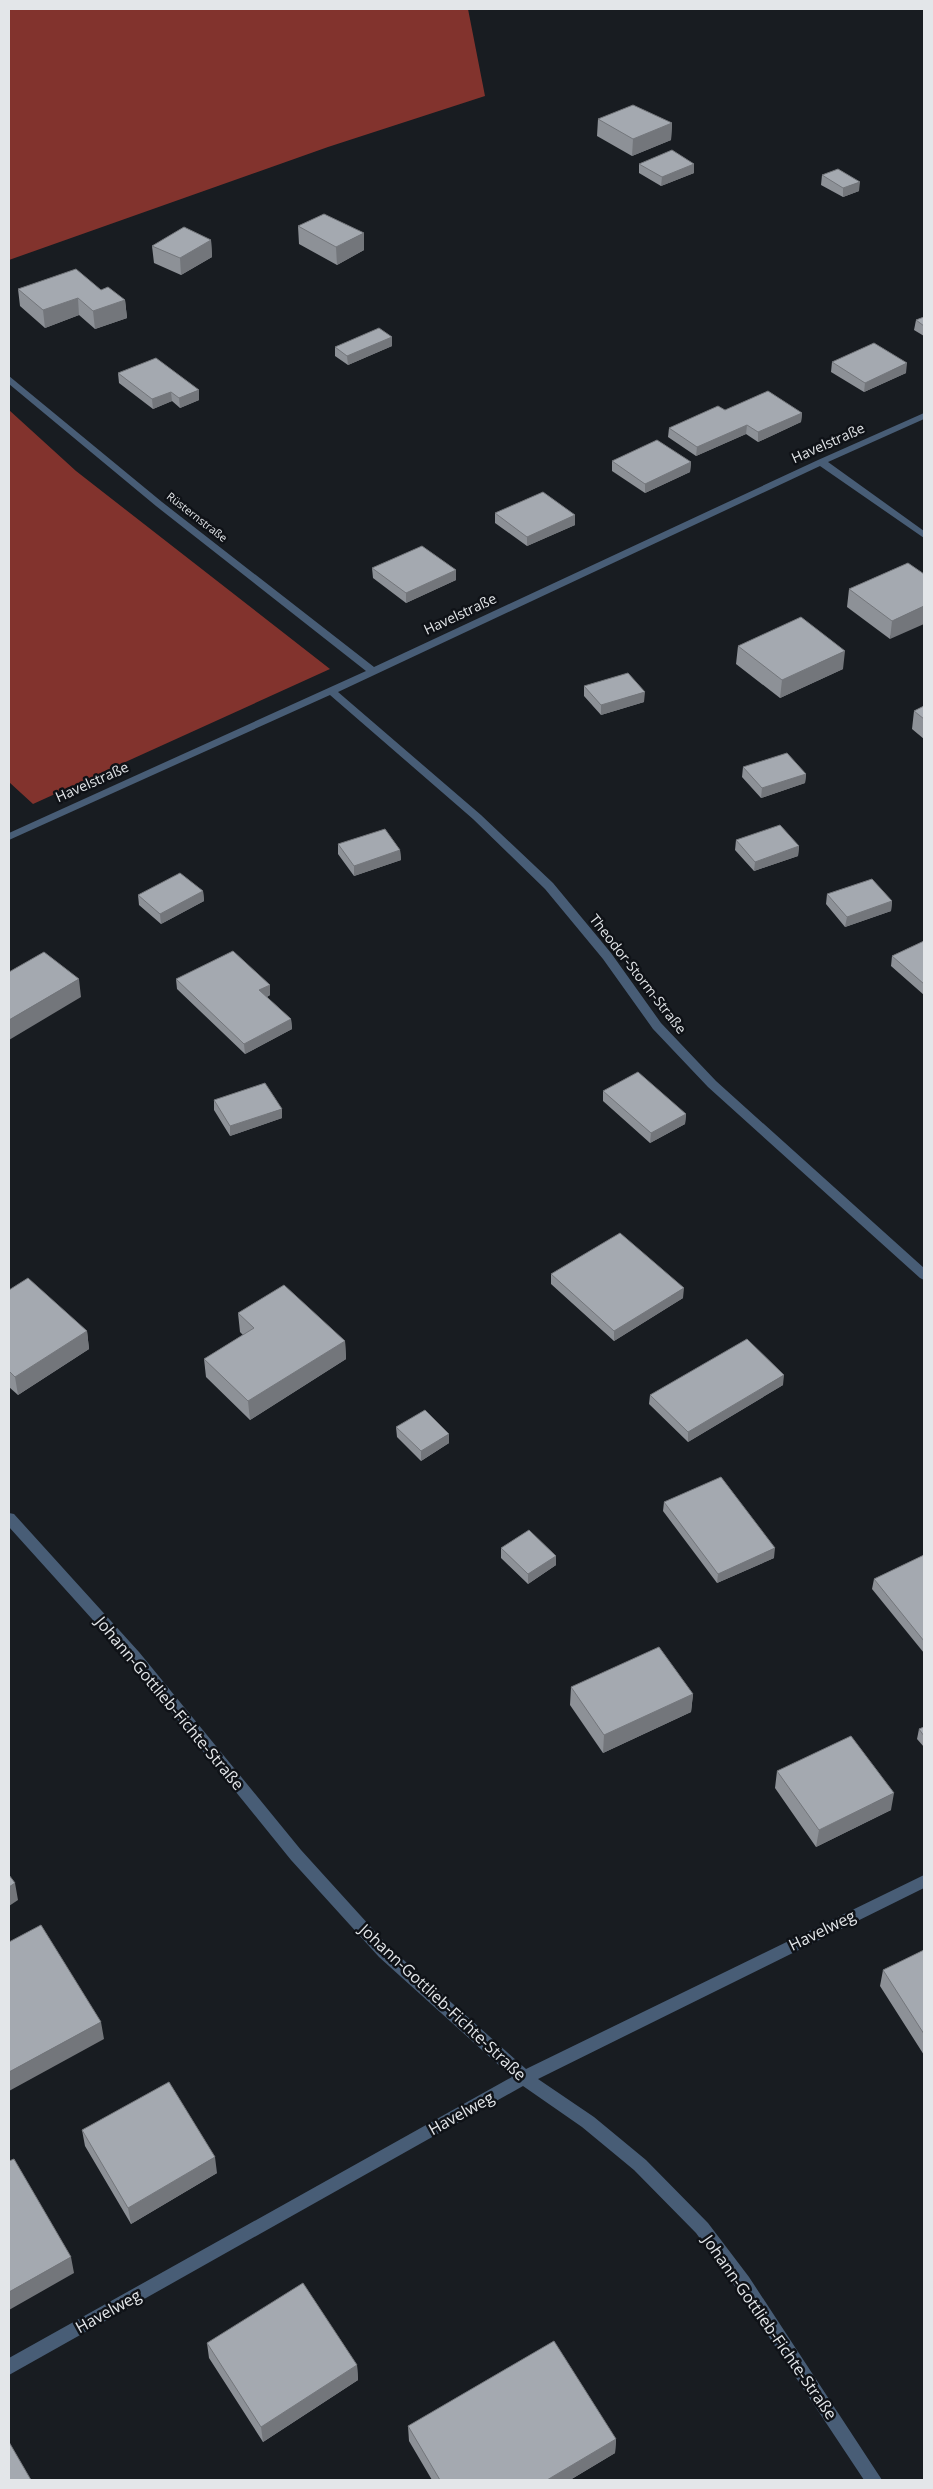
<svg xmlns="http://www.w3.org/2000/svg" width="933" height="2489" font-family="'Open Sans',sans-serif">
  <style>
    .forest { fill: #82332d }
    .lines { fill: none; stroke-linecap: round; stroke-linejoin: round }
    .street { fill: #485d76; fill-rule: evenodd }
    .wall { fill: #8d9197 }
    .shaded-wall { fill: #73767b }
    .building { fill: #a4a9b0; stroke: #73767b }
    .labels { text-anchor: middle; stroke-width: 5; stroke-linejoin: round; paint-order: stroke }
    .far-street-label { font-size: 11px; fill: #e3e6e9; stroke: #0f1217 }
    .street-label { font-size: 14px; fill: #e3e6e9; stroke: #0f1217 }
    .near-street-label { font-size: 16px; fill: #e3e6e9; stroke: #0f1217 }
  </style>
  <rect width="100%" height="100%" fill="#181c21"/>
  <path class="forest" d="M 9,9 L 468,9 L 485,96 L 328,147 L 9,260 Z
    M 9,410 L 76,471 L 330,669 L 33,804 L 9,782 Z"/>
  <g class="lines">
    <path class="street" d="M 9,376 L 162,502 L 374,667 L 818,460 L 924,413 L 924,419 L 828,462 L 924,531 L 924,538 L 820,466 L 338,692 L 481,815 L 553,883 L 611,953 L 661,1023 L 716,1081 L 924,1268 L 924,1280 L 920,1278 L 708,1087 L 653,1029 L 603,959 L 545,889 L 473,819 L 330,695 L 9,840 L 9,833 L 366,671 L 156,506 L 9,384 Z
      M 9,1513 L 14,1514 L 139,1652 L 301,1850 L 389,1947 L 526,2069 L 924,1875 L 924,1888 L 538,2079 L 594,2117 L 646,2160 L 708,2223 L 749,2277 L 882,2480 L 864,2480 L 737,2289 L 696,2233 L 634,2170 L 582,2127 L 523,2086 L 9,2375 L 9,2358 L 512,2077 L 379,1957 L 291,1860 L 129,1660 L 9,1527 Z"/>
  </g>
  <path class="wall" d="M 598,119 L 672,123 L 671,140 L 632,156 L 597,136 Z
    M 639,164 L 694,164 L 694,173 L 661,186 L 639,173 Z
    M 822,175 L 859,191 L 843,197 L 821,185 Z
    M 298,226 L 364,250 L 337,265 L 299,244 Z
    M 211,240 L 212,257 L 181,275 L 154,263 L 152,246 Z
    M 18,289 L 101,290 L 125,300 L 127,318 L 95,329 L 79,315 L 45,328 L 20,306 Z
    M 924,317 L 924,336 L 914,330 L 916,320 Z
    M 392,337 L 392,346 L 348,365 L 335,356 L 335,347 Z
    M 832,362 L 906,373 L 864,392 L 831,372 Z
    M 118,373 L 199,400 L 180,408 L 172,401 L 153,409 L 119,383 Z
    M 725,410 L 802,413 L 801,422 L 758,442 L 746,434 L 696,456 L 668,437 L 669,428 Z
    M 612,461 L 691,462 L 690,472 L 645,493 L 612,471 Z
    M 495,513 L 575,515 L 575,525 L 527,546 L 495,523 Z
    M 908,563 L 890,639 L 847,607 L 849,589 Z
    M 372,568 L 456,570 L 456,580 L 406,603 L 373,578 Z
    M 738,646 L 843,669 L 780,698 L 736,664 Z
    M 584,686 L 644,702 L 601,715 L 584,696 Z
    M 924,706 L 924,739 L 912,729 L 914,711 Z
    M 743,767 L 806,774 L 805,783 L 761,798 L 742,777 Z
    M 736,840 L 799,846 L 798,856 L 754,871 L 735,850 Z
    M 338,844 L 400,850 L 401,860 L 354,876 L 338,854 Z
    M 203,891 L 204,901 L 161,924 L 139,905 L 138,895 Z
    M 827,894 L 892,901 L 891,911 L 845,927 L 826,904 Z
    M 924,941 L 924,995 L 891,966 L 892,956 Z
    M 176,979 L 270,985 L 270,995 L 267,997 L 291,1019 L 292,1029 L 245,1054 L 177,989 Z
    M 603,1091 L 686,1114 L 685,1124 L 650,1143 L 603,1101 Z
    M 214,1100 L 282,1118 L 230,1136 L 214,1110 Z
    M 551,1274 L 683,1298 L 614,1341 L 551,1284 Z
    M 9,1290 L 87,1331 L 89,1349 L 18,1395 L 9,1387 Z
    M 238,1313 L 345,1341 L 346,1359 L 250,1420 L 206,1377 L 204,1359 L 243,1335 L 240,1332 Z
    M 783,1385 L 688,1442 L 649,1404 L 650,1395 Z
    M 396,1427 L 449,1443 L 421,1461 L 397,1437 Z
    M 664,1502 L 774,1558 L 717,1583 L 663,1511 Z
    M 501,1548 L 556,1556 L 556,1565 L 528,1584 L 501,1558 Z
    M 924,1555 L 924,1653 L 872,1589 L 874,1579 Z
    M 571,1687 L 693,1694 L 691,1712 L 603,1753 L 570,1705 Z
    M 924,1727 L 924,1747 L 917,1739 L 919,1729 Z
    M 777,1771 L 891,1810 L 816,1847 L 775,1788 Z
    M 924,1950 L 924,2055 L 880,1986 L 883,1970 Z
    M 82,2130 L 217,2173 L 131,2224 L 85,2146 Z
    M 207,2343 L 357,2365 L 358,2380 L 263,2442 L 209,2358 Z
    M 408,2426 L 616,2439 L 615,2453 L 570,2480 L 432,2480 L 409,2441 Z"/>
  <path class="shaded-wall" d="M 672,123 L 671,140 L 632,156 L 633,139 Z
    M 694,164 L 694,173 L 661,186 L 662,177 Z
    M 860,182 L 859,191 L 843,197 L 843,188 Z
    M 364,233 L 364,250 L 337,265 L 336,247 Z
    M 211,240 L 212,257 L 181,275 L 180,258 Z
    M 78,298 L 79,315 L 45,328 L 43,310 Z
    M 125,300 L 127,318 L 95,329 L 93,311 Z
    M 392,337 L 392,346 L 348,365 L 347,356 Z
    M 907,363 L 906,373 L 864,392 L 865,383 Z
    M 199,390 L 199,400 L 180,408 L 179,398 Z
    M 171,392 L 172,401 L 153,409 L 152,399 Z
    M 802,413 L 801,422 L 758,442 L 758,432 Z
    M 747,425 L 746,434 L 696,456 L 697,447 Z
    M 691,462 L 690,472 L 645,493 L 645,484 Z
    M 575,515 L 575,525 L 527,546 L 527,537 Z
    M 456,570 L 456,580 L 406,603 L 406,593 Z
    M 924,606 L 924,624 L 890,639 L 892,621 Z
    M 845,651 L 843,669 L 780,698 L 782,680 Z
    M 645,692 L 644,702 L 601,715 L 601,705 Z
    M 806,774 L 805,783 L 761,798 L 762,788 Z
    M 799,846 L 798,856 L 754,871 L 755,862 Z
    M 400,850 L 401,860 L 354,876 L 354,866 Z
    M 203,891 L 204,901 L 161,924 L 160,914 Z
    M 892,901 L 891,911 L 845,927 L 847,917 Z
    M 79,979 L 81,997 L 9,1040 L 9,1020 Z
    M 270,985 L 270,995 L 260,1000 L 259,990 Z
    M 291,1019 L 292,1029 L 245,1054 L 244,1044 Z
    M 282,1109 L 282,1118 L 230,1136 L 230,1126 Z
    M 686,1114 L 685,1124 L 650,1143 L 651,1133 Z
    M 684,1288 L 683,1298 L 614,1341 L 614,1331 Z
    M 87,1331 L 89,1349 L 18,1395 L 15,1377 Z
    M 345,1341 L 346,1359 L 250,1420 L 248,1401 Z
    M 784,1375 L 783,1385 L 688,1442 L 688,1432 Z
    M 449,1434 L 449,1443 L 421,1461 L 421,1451 Z
    M 775,1548 L 774,1558 L 717,1583 L 718,1574 Z
    M 556,1556 L 556,1565 L 528,1584 L 528,1574 Z
    M 693,1694 L 691,1712 L 603,1753 L 604,1735 Z
    M 894,1793 L 891,1810 L 816,1847 L 819,1830 Z
    M 15,1883 L 18,1900 L 9,1906 L 9,1887 Z
    M 101,2022 L 104,2039 L 9,2091 L 9,2072 Z
    M 215,2157 L 217,2173 L 131,2224 L 128,2208 Z
    M 71,2257 L 74,2273 L 9,2310 L 9,2292 Z
    M 357,2365 L 358,2380 L 263,2442 L 261,2427 Z
    M 616,2439 L 615,2453 L 570,2480 L 547,2480 Z"/>
  <path class="building" d="M 633,105 L 672,123 L 633,139 L 598,119 Z
    M 672,150 L 694,164 L 662,177 L 639,164 Z
    M 838,169 L 860,182 L 843,188 L 822,175 Z
    M 324,214 L 364,233 L 336,247 L 298,226 Z
    M 184,227 L 211,240 L 180,258 L 152,246 Z
    M 76,269 L 101,290 L 108,287 L 125,300 L 93,311 L 78,298 L 43,310 L 18,289 Z
    M 924,317 L 924,326 L 916,320 Z
    M 379,328 L 392,337 L 347,356 L 335,347 Z
    M 874,343 L 907,363 L 865,383 L 832,362 Z
    M 156,358 L 199,390 L 179,398 L 171,392 L 152,399 L 118,373 Z
    M 768,391 L 802,413 L 758,432 L 747,425 L 697,447 L 669,428 L 718,406 L 725,410 Z
    M 657,440 L 691,462 L 645,484 L 612,461 Z
    M 543,492 L 575,515 L 527,537 L 495,513 Z
    M 422,546 L 456,570 L 406,593 L 372,568 Z
    M 908,563 L 924,574 L 924,606 L 892,621 L 849,589 Z
    M 801,617 L 845,651 L 782,680 L 738,646 Z
    M 628,673 L 645,692 L 601,705 L 584,686 Z
    M 924,706 L 924,719 L 914,711 Z
    M 787,753 L 806,774 L 762,788 L 743,767 Z
    M 780,825 L 799,846 L 755,862 L 736,840 Z
    M 385,829 L 400,850 L 354,866 L 338,844 Z
    M 180,873 L 203,891 L 160,914 L 138,895 Z
    M 872,879 L 892,901 L 847,917 L 827,894 Z
    M 924,941 L 924,984 L 892,956 Z
    M 233,951 L 270,985 L 259,990 L 291,1019 L 244,1044 L 176,979 Z
    M 44,952 L 79,979 L 9,1020 L 9,972 Z
    M 638,1072 L 686,1114 L 651,1133 L 603,1091 Z
    M 265,1083 L 282,1109 L 230,1126 L 214,1100 Z
    M 620,1233 L 684,1288 L 614,1331 L 551,1274 Z
    M 28,1278 L 87,1331 L 15,1377 L 9,1371 L 9,1290 Z
    M 284,1285 L 345,1341 L 248,1401 L 204,1359 L 254,1328 L 238,1313 Z
    M 747,1339 L 784,1375 L 688,1432 L 650,1395 Z
    M 425,1410 L 449,1434 L 421,1451 L 396,1427 Z
    M 721,1477 L 775,1548 L 718,1574 L 664,1502 Z
    M 529,1530 L 556,1556 L 528,1574 L 501,1548 Z
    M 924,1555 L 924,1641 L 874,1579 Z
    M 659,1647 L 693,1694 L 604,1735 L 571,1687 Z
    M 924,1727 L 924,1736 L 919,1729 Z
    M 851,1736 L 894,1793 L 819,1830 L 777,1771 Z
    M 9,1875 L 15,1883 L 9,1887 Z
    M 41,1925 L 101,2022 L 9,2072 L 9,1942 Z
    M 924,1950 L 924,2034 L 883,1970 Z
    M 169,2082 L 215,2157 L 128,2208 L 82,2130 Z
    M 14,2159 L 71,2257 L 9,2292 L 9,2161 Z
    M 303,2283 L 357,2365 L 261,2427 L 207,2343 Z
    M 554,2341 L 616,2439 L 547,2480 L 440,2480 L 408,2426 Z
    M 9,2442 L 31,2480 L 9,2480 Z"/>
  <g class="labels">
    <g class="far-street-label">
      <text transform="translate(197 517) rotate(38)" y="4">Rüsternstraße</text>
    </g>
    <g class="street-label">
      <text transform="translate(828 443) rotate(-24)" y="5">Havelstraße</text>
      <text transform="translate(460 614) rotate(-25)" y="5">Havelstraße</text>
      <text transform="translate(92 782) rotate(-24)" y="5">Havelstraße</text>
      <text transform="translate(638 974) rotate(52)" y="5">Theodor-Storm-Straße</text>
    </g>
    <g class="near-street-label">
      <text transform="translate(170 1703) rotate(50)" y="6">Johann-Gottlieb-Fichte-Straße</text>
      <text transform="translate(822 1930) rotate(-26)" y="6">Havelweg</text>
      <text transform="translate(443 2002) rotate(43)" y="6">Johann-Gottlieb-Fichte-Straße</text>
      <text transform="translate(461 2113) rotate(-29)" y="6">Havelweg</text>
      <text transform="translate(108 2311) rotate(-29)" y="6">Havelweg</text>
      <text transform="translate(770 2327) rotate(55)" y="6">Johann-Gottlieb-Fichte-Straße</text>
    </g>
  </g>
  <rect width="933" height="2489" fill="none" stroke="#e3e6e9" stroke-width="20"/>
</svg>
